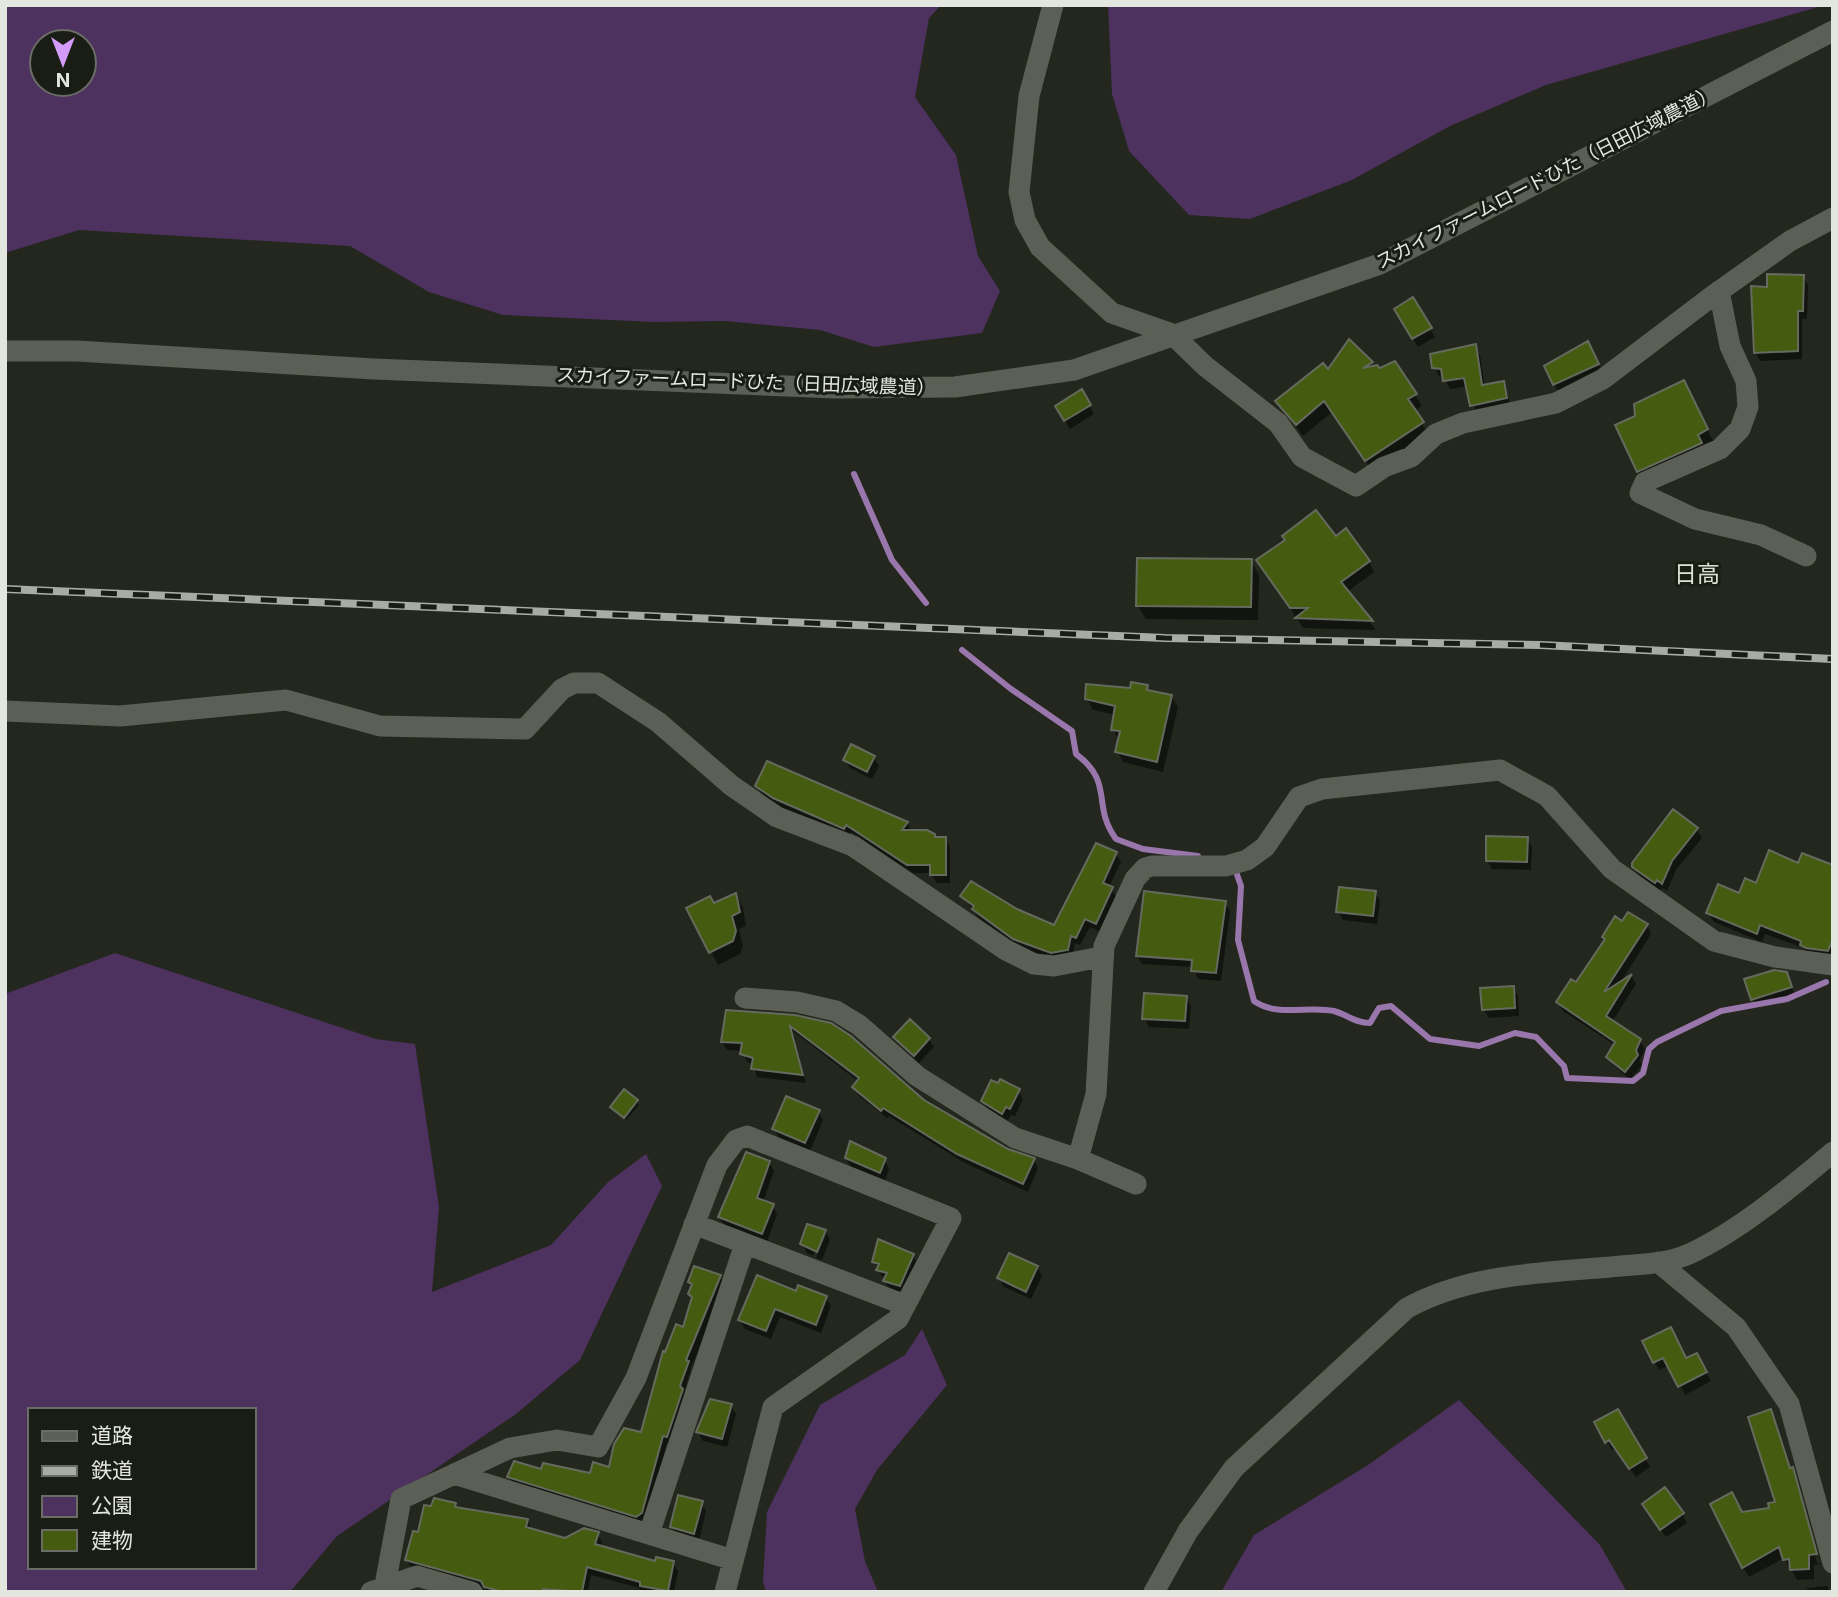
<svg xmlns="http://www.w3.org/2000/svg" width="1838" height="1597" font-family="Inter,'Noto Sans JP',sans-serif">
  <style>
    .green { fill: #4d315e; fill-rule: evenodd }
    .shadow { fill: #0007 }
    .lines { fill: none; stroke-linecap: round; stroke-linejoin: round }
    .stream { stroke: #9977ac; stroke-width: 6 }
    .building { fill: #455c10; stroke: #656a5f; stroke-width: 2 }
    .minor { stroke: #5b5f55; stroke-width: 21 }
    .tertiary { stroke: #5b5f55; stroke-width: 21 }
    .rail-casing { stroke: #a9aca5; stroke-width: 8 }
    .rail { stroke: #191d14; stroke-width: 5; stroke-dasharray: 16; stroke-linecap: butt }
    .labels { text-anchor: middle; stroke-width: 6; stroke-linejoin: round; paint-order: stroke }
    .street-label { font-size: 19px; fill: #e4e6e0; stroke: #191d14 }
    .quarter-label { font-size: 23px; fill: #dde2d6; stroke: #191d14 }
  </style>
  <rect width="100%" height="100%" fill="#23271d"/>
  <path class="green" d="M 5,5 L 941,5 L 929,18 L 915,97 L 956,155 L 978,256 L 1000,291 L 982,333 L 874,347 L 820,330 L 725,321 L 654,322 L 503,315 L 429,292 L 350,246 L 79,230 L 5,253 ZM 42,42 L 84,42 L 84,84 L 42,84 Z
    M 1108,5 L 1825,5 L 1546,85 L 1450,126 L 1352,180 L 1250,219 L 1189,215 L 1129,151 L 1112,94 Z
    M 115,953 L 376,1039 L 415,1044 L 439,1207 L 432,1292 L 551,1245 L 608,1182 L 646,1154 L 662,1186 L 580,1360 L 516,1414 L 337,1536 L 290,1592 L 5,1592 L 5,994 ZM 30,1410 L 254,1410 L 254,1567 L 30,1567 Z
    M 922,1329 L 947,1385 L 877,1470 L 855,1509 L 865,1561 L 878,1592 L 766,1592 L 763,1582 L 767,1512 L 820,1405 L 905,1355 Z
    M 1459,1400 L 1600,1545 L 1627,1592 L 1221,1592 L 1254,1535 L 1368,1465 Z"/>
  <path class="shadow" d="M 1803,277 L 1808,285 L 1807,319 L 1802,319 L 1802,359 L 1760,361 L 1755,352 L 1768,288 Z
    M 1413,300 L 1435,337 L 1418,347 L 1396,309 Z
    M 1349,342 L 1374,368 L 1415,395 L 1422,406 L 1414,411 L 1429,435 L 1373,472 L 1332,412 L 1303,436 L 1277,402 L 1328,372 Z
    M 1475,346 L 1480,355 L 1485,387 L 1503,383 L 1511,406 L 1476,413 L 1468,386 L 1450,389 L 1444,377 L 1439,376 L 1434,367 Z
    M 1592,351 L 1602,371 L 1558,391 L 1554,384 Z
    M 1081,392 L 1094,414 L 1070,429 L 1057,406 Z
    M 1691,396 L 1714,443 L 1646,485 L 1617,426 Z
    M 1336,538 L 1369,562 L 1374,572 L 1347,592 L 1376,630 L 1303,628 L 1265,570 L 1287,541 Z
    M 1251,561 L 1259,575 L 1258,620 L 1146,619 L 1138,606 Z
    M 1147,687 L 1150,693 L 1171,696 L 1178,707 L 1163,772 L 1123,762 L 1117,751 L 1119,740 L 1113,730 L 1116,715 L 1093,710 L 1087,698 Z
    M 874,758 L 879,766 L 872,779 L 850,768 L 845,760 Z
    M 757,786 L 907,823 L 912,832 L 945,839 L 950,847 L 950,883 L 937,883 L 931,873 L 913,873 L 851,832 L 849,836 L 779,806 L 762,795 Z
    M 1674,811 L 1697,830 L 1702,838 L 1676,870 L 1667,891 L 1662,888 L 1660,891 L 1639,876 L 1634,867 Z
    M 1527,838 L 1532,847 L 1531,870 L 1492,869 L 1487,861 Z
    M 1116,854 L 1121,862 L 1109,887 L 1117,897 L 1101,932 L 1090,927 L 1080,945 L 1075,943 L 1072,958 L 1057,960 L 1019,947 L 979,918 L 963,896 L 1016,911 L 1055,927 Z
    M 1799,865 L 1833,867 L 1833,960 L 1807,955 L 1804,948 L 1765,934 L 1762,942 L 1714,922 L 1708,913 Z
    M 1375,892 L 1380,901 L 1377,924 L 1343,920 L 1338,912 Z
    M 736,895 L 743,908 L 746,926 L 739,929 L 743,946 L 740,954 L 718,965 L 711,952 L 714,905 Z
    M 1225,903 L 1230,912 L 1221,981 L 1198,979 L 1193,967 L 1142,964 L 1137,955 Z
    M 1623,923 L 1647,925 L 1651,934 L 1619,985 L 1632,977 L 1636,984 L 1612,1022 L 1640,1041 L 1645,1049 L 1640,1060 L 1642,1065 L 1630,1079 L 1613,1065 L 1608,1057 L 1615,1045 L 1563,1011 L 1558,1002 L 1577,984 Z
    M 1786,973 L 1795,996 L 1758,1007 L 1753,999 Z
    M 1513,988 L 1518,996 L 1519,1016 L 1489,1018 L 1484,1010 L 1482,990 Z
    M 1186,997 L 1191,1006 L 1189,1029 L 1149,1027 L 1144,1018 Z
    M 795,1017 L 923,1101 L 1008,1151 L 1034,1160 L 1038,1168 L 1028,1192 L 963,1162 L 889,1116 L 887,1118 L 859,1096 L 854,1087 L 858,1081 L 793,1031 L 806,1083 L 757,1077 L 753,1064 L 747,1062 L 743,1051 L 727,1050 L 722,1042 Z
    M 895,1038 L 929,1039 L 934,1047 L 919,1063 Z
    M 1018,1091 L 1023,1099 L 1015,1116 L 1011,1115 L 1007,1122 L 988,1109 L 983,1101 Z
    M 637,1101 L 639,1105 L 626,1120 L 612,1107 Z
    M 818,1112 L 823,1120 L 810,1151 L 779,1138 L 774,1129 Z
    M 846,1158 L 884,1160 L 889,1168 L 885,1181 L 851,1167 Z
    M 769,1162 L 774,1171 L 763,1202 L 772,1206 L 777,1214 L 767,1242 L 724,1225 L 719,1217 Z
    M 825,1231 L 830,1240 L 822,1260 L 816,1258 L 826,1235 L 822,1235 L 813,1256 L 807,1253 L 802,1244 Z
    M 913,1256 L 918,1264 L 905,1293 L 890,1290 L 874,1262 Z
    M 1037,1267 L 1042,1276 L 1031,1299 L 1004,1287 L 999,1278 Z
    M 720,1277 L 725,1285 L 691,1368 L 684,1394 L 687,1399 L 672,1445 L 667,1443 L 646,1522 L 642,1524 L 514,1485 L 509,1477 L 542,1471 L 591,1475 L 610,1469 L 642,1434 L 666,1354 L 684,1329 L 693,1299 L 690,1282 Z
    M 797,1293 L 826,1298 L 831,1306 L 821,1333 L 780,1317 L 771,1339 L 745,1329 L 740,1320 Z
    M 1645,1342 L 1686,1360 L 1696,1355 L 1711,1381 L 1685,1395 L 1669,1366 L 1659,1370 Z
    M 731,1406 L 736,1414 L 727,1447 L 703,1441 L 698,1432 Z
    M 1618,1411 L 1650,1467 L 1636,1477 L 1616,1448 L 1612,1450 L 1596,1423 Z
    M 1771,1411 L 1792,1469 L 1817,1563 L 1821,1564 L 1814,1565 L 1814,1579 L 1797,1580 L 1784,1558 L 1749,1577 L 1743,1567 L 1742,1513 L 1770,1509 L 1777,1503 Z
    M 701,1503 L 706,1511 L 699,1542 L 677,1535 L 672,1527 Z
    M 455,1504 L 458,1509 L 527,1520 L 532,1529 L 565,1540 L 597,1534 L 602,1542 L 601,1548 L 657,1563 L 673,1563 L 678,1571 L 674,1592 L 639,1592 L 640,1588 L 591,1575 L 588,1592 L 486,1592 L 485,1588 L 412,1569 L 407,1560 L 419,1534 Z
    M 1649,1513 L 1682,1514 L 1687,1523 L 1666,1537 Z
    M 1827,1586 L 1830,1592 L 1808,1592 L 1807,1588 Z"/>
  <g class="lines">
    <path class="stream" d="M 854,474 L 892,560 L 926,603
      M 962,650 L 1011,689 L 1072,731 L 1076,754 C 1115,783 1091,805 1116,839 L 1143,849 L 1198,856
      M 1234,866 L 1241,886 L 1238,940 L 1254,1001 C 1279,1018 1307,1005 1334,1011 C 1348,1015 1355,1023 1370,1023 L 1379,1008 L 1391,1006 L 1430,1039 L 1479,1046 L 1515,1033 L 1536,1037 L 1564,1066 L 1567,1078 L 1633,1081 L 1643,1073 L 1649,1049 L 1657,1042 L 1721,1011 L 1787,999 L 1826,982"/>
  </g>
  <path class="building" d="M 1767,274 L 1804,275 L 1803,311 L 1798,311 L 1798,351 L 1754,353 L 1751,286 L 1767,287 Z
    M 1413,297 L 1432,328 L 1412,339 L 1394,309 Z
    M 1349,339 L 1373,362 L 1363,368 L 1377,365 L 1380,368 L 1395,361 L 1417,394 L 1408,399 L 1424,422 L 1365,461 L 1324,401 L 1296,425 L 1275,401 L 1323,363 L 1328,369 Z
    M 1588,341 L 1599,364 L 1553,385 L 1544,366 Z
    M 1476,344 L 1482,385 L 1504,381 L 1507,398 L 1470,406 L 1464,378 L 1443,381 L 1441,369 L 1432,368 L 1430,354 Z
    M 1684,380 L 1708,429 L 1698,435 L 1702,443 L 1637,472 L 1615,425 L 1635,416 L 1634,404 Z
    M 1082,389 L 1091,405 L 1064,421 L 1055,406 Z
    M 1316,510 L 1336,536 L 1346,528 L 1370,561 L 1341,582 L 1373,621 L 1295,618 L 1308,608 L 1290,608 L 1256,560 L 1285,540 L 1282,536 Z
    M 1137,558 L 1252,559 L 1251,607 L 1136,606 Z
    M 1131,682 L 1148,685 L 1147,690 L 1172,695 L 1157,762 L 1115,752 L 1120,731 L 1111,730 L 1115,706 L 1085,699 L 1086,684 L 1130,688 Z
    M 851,744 L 875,756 L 867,772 L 843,760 Z
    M 767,761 L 908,822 L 902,830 L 927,830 L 935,834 L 935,837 L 946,837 L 946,875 L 930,875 L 930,865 L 907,865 L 846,825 L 844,829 L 773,798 L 755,786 Z
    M 1673,809 L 1698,828 L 1672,861 L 1662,884 L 1657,880 L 1655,883 L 1632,867 L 1632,863 Z
    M 1486,836 L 1528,837 L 1527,862 L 1486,861 Z
    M 1096,843 L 1117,852 L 1103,883 L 1113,887 L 1096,924 L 1085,919 L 1076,938 L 1071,936 L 1068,950 L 1051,953 L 1013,939 L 972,909 L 974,906 L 960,896 L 971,881 L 1017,909 L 1054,925 Z
    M 1769,850 L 1798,863 L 1802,853 L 1833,865 L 1833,939 L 1828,951 L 1806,948 L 1800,945 L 1801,941 L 1760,925 L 1757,934 L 1706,913 L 1718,884 L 1739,893 L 1745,878 L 1756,883 Z
    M 1339,887 L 1376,891 L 1373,916 L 1336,912 Z
    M 1144,891 L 1226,901 L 1216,973 L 1191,971 L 1192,960 L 1136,956 Z
    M 736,893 L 740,912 L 732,916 L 736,931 L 733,941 L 709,953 L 686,908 L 710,896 L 714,903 Z
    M 1628,912 L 1648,924 L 1604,992 L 1632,974 L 1606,1016 L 1641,1039 L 1636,1050 L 1638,1055 L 1625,1072 L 1606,1057 L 1615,1042 L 1556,1002 L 1571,979 L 1576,982 L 1605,939 L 1602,937 L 1615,916 L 1622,921 Z
    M 1774,970 L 1787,972 L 1792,987 L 1751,1000 L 1744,979 Z
    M 1514,986 L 1515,1008 L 1482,1010 L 1480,988 Z
    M 1144,993 L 1187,996 L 1185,1021 L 1142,1019 Z
    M 726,1010 L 795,1015 L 831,1023 L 851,1036 L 924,1100 L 1008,1149 L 1035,1158 L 1023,1184 L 957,1154 L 883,1108 L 881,1111 L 852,1087 L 859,1078 L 790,1026 L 803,1075 L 751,1069 L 753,1058 L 740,1054 L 742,1043 L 721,1042 Z
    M 910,1019 L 930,1038 L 914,1056 L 893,1037 Z
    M 1000,1079 L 1020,1089 L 1010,1109 L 1006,1107 L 1002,1114 L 981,1101 L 991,1080 L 998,1083 Z
    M 624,1089 L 638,1100 L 624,1118 L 610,1107 Z
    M 786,1096 L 820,1110 L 805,1143 L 772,1129 Z
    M 850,1141 L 886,1158 L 880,1173 L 845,1158 Z
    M 746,1152 L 770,1161 L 757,1198 L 774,1204 L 762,1234 L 718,1217 Z
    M 807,1224 L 826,1230 L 817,1252 L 800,1244 Z
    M 878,1239 L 914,1254 L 900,1286 L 883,1281 L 887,1273 L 876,1270 L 879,1264 L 872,1262 Z
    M 1009,1253 L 1038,1266 L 1026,1292 L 997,1278 Z
    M 694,1266 L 721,1275 L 686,1360 L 689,1361 L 680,1386 L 683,1389 L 667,1437 L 663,1436 L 642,1513 L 636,1517 L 507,1477 L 514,1461 L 541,1469 L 543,1463 L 590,1473 L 593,1462 L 609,1467 L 614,1444 L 624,1428 L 641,1432 L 663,1351 L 665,1352 L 676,1324 L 683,1327 L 692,1297 L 688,1294 L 692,1284 L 688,1282 Z
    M 757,1275 L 796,1291 L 798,1285 L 827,1296 L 816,1325 L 775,1309 L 766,1331 L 738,1320 Z
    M 1671,1327 L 1686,1358 L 1697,1353 L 1707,1372 L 1678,1387 L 1663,1358 L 1653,1363 L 1642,1341 Z
    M 710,1399 L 732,1404 L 722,1439 L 696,1432 Z
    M 1618,1409 L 1647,1458 L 1629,1469 L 1609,1440 L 1605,1443 L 1594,1422 Z
    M 1771,1409 L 1790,1468 L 1793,1467 L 1817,1554 L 1809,1555 L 1809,1569 L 1790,1570 L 1789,1559 L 1783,1560 L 1779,1547 L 1742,1568 L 1710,1504 L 1732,1492 L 1742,1512 L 1769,1508 L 1768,1503 L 1775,1502 L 1748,1417 Z
    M 1665,1487 L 1684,1513 L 1660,1530 L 1642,1504 Z
    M 678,1495 L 703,1501 L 694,1534 L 670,1527 Z
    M 434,1498 L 456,1503 L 455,1507 L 528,1519 L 526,1527 L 565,1538 L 584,1528 L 599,1532 L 595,1544 L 655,1561 L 656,1557 L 674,1561 L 668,1591 L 640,1586 L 640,1582 L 587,1567 L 582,1592 L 543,1589 L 542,1592 L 503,1592 L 484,1587 L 481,1581 L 405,1560 L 413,1531 L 418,1532 L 424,1505 L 431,1506 Z"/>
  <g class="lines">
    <path class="minor" d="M 1053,5 L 1029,96 L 1019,192 L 1025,220 L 1040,247 L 1112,313 L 1172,334 L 1205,366 L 1278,423 L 1302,457 L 1356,486 L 1384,467 L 1411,457 L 1436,434 L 1463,423 L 1556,403 L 1603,379 L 1711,297 L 1790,241 L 1833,218
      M 1719,291 L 1730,346 L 1746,381 L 1748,407 L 1740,429 L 1720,449 L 1645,482 L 1640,493 L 1695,519 L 1761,535 L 1806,556
      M 5,711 L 120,716 L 286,700 L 380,726 L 525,729 L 562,689 L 574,683 L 598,683 L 658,722 L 732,786 L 777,817 L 853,846 L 1006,950 L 1034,964 L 1054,966 L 1101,957
      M 745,998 L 797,1002 L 836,1011 L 859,1025 L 917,1076 L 1015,1138 L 1078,1159 L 1136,1184
      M 1078,1159 L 1096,1094 L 1104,946 L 1135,879 L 1145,868 L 1152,866 L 1226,866 L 1247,860 L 1265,847 L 1299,797 L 1322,789 L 1500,770 L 1547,796 L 1612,869 L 1714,941 L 1775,957 L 1833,965
      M 694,1224 L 905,1305
      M 1658,1262 L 1736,1327 L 1789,1404 L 1833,1563
      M 454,1474 L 733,1560
      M 649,1534 L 745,1244
      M 385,1585 L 401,1499 L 510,1448 L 557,1440 L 598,1447 L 636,1378 L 717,1165 L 736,1140 L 747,1136 L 951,1218 L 898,1319 L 773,1407 L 725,1592
      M 371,1592 L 417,1576 L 472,1592
      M 1154,1592 L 1188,1531 L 1234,1468 L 1407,1308 C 1469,1274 1541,1273 1610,1267 C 1635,1264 1665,1265 1689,1254 C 1736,1233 1793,1186 1833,1152"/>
    <path class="tertiary" d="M 5,351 L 77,351 L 374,369 L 836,388 L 955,387 L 1074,370 L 1380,264 L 1833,31"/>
    <defs>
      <path id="rail" d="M 5,589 L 1165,638 L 1540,645 L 1833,659"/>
    </defs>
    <use href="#rail" class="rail-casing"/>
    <use href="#rail" class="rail"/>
  </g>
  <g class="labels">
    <g class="street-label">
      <text transform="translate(1546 177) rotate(-27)" y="7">スカイファームロードひた（日田広域農道）</text>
      <text transform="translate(746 381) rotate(2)" y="7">スカイファームロードひた（日田広域農道）</text>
    </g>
    <g class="quarter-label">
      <text x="1697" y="582">日高</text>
    </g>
  </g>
  <rect width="1838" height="1597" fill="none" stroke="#e4e6e0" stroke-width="14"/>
  <rect x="28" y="1408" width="228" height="161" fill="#191d14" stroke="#6a6d66" stroke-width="2"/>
  <rect x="42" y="1431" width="35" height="10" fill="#5b5f55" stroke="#6a6d66" stroke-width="2"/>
  <text x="91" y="1443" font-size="21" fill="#e4e6e0">道路</text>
  <rect x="42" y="1466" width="35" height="10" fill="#a9aca5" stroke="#6a6d66" stroke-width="2"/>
  <text x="91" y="1478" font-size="21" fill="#e4e6e0">鉄道</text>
  <rect x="42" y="1496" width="35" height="21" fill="#4d315e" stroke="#6a6d66" stroke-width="2"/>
  <text x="91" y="1513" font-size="21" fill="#e4e6e0">公園</text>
  <rect x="42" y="1530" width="35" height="21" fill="#455c10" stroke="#6a6d66" stroke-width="2"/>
  <text x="91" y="1548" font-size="21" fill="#e4e6e0">建物</text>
  <g transform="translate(63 63) rotate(180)"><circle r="33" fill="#191d14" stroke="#6a6d66" stroke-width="2"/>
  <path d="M0-5L12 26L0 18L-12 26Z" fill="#d59bfa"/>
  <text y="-10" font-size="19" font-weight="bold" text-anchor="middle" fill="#e4e6e0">N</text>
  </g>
</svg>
